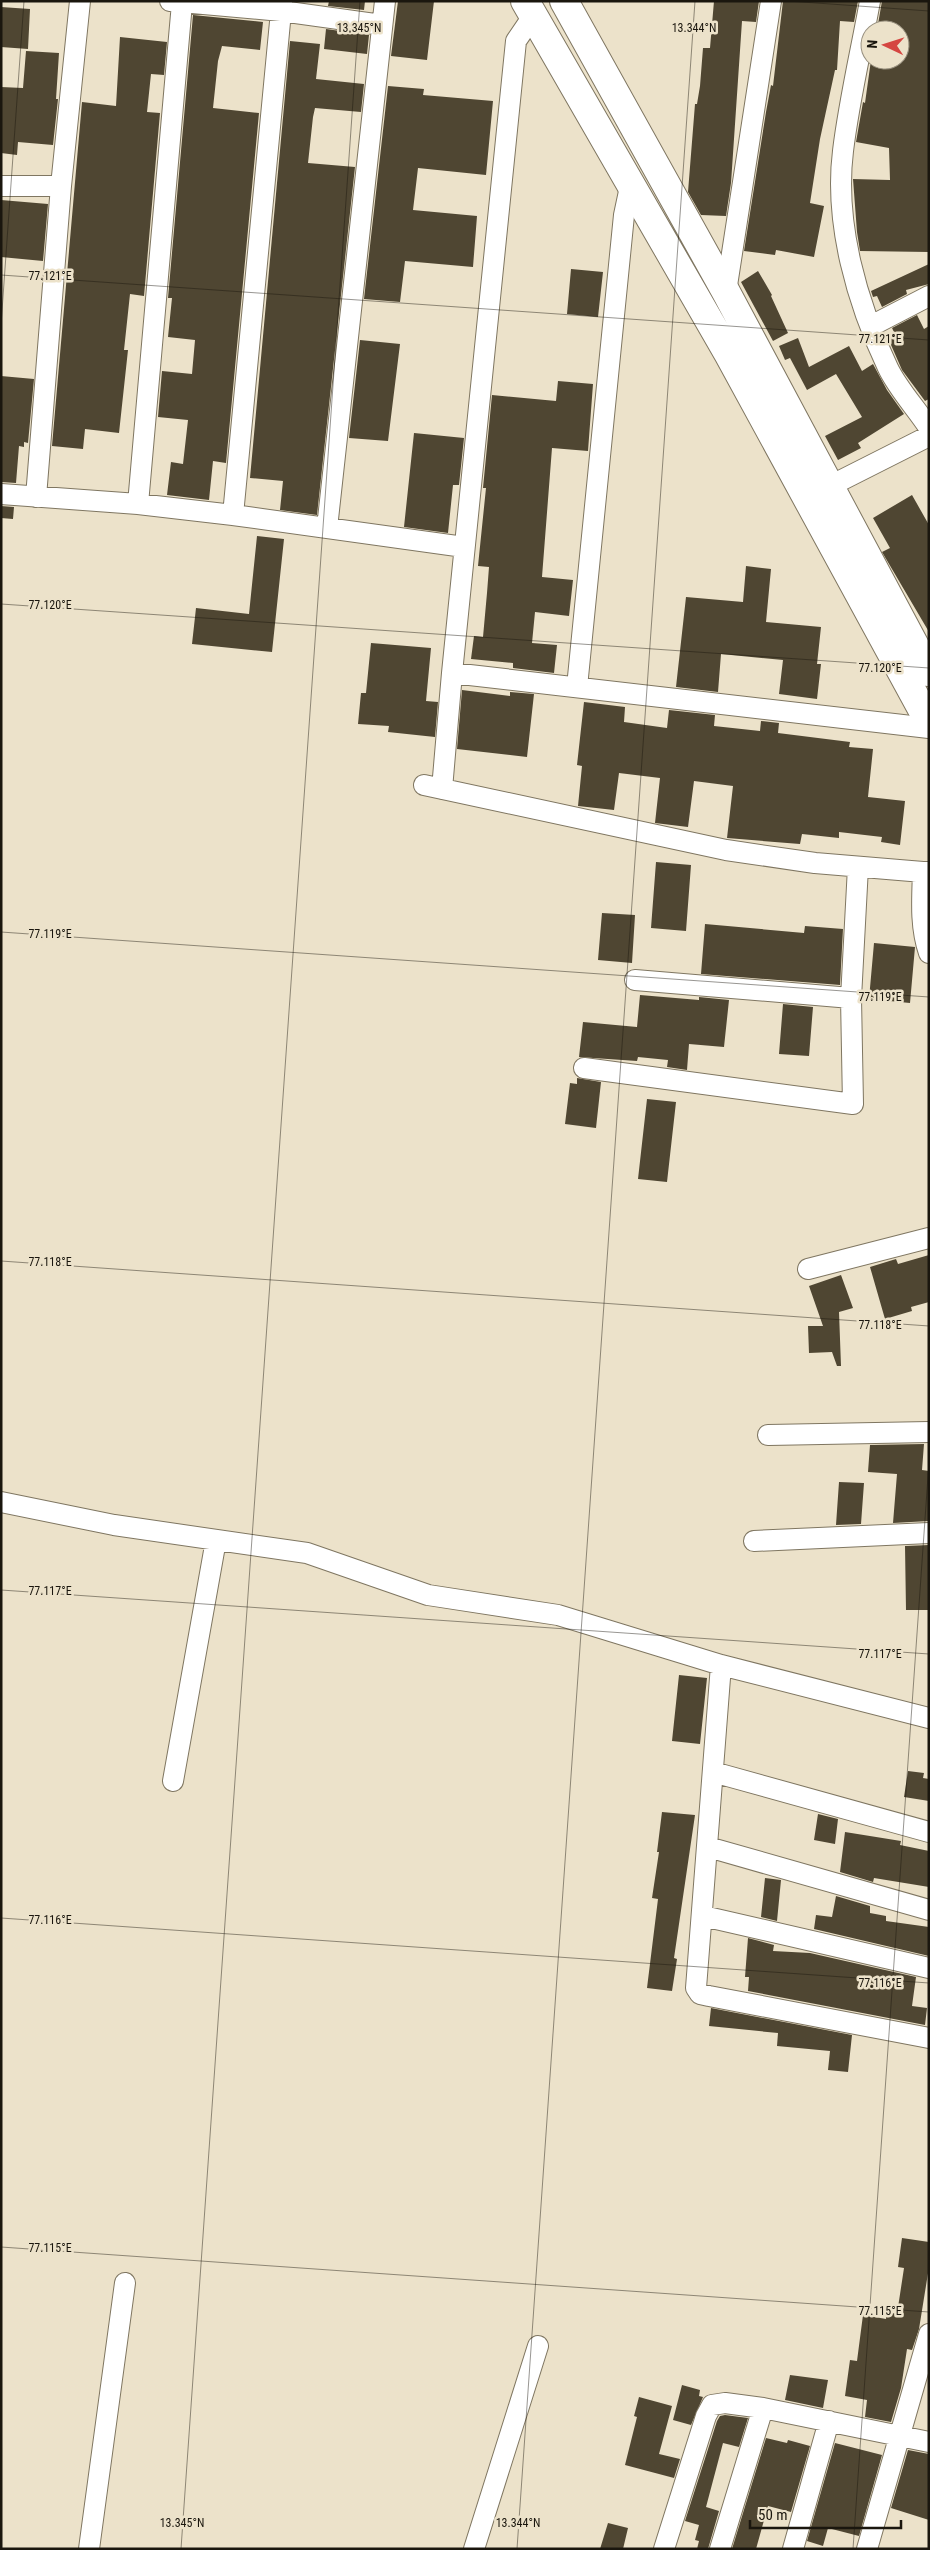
<svg xmlns="http://www.w3.org/2000/svg" width="930" height="2550" font-family="'Roboto Condensed',sans-serif">
  <style>
    .building { fill: #4f4632 }
    .lines { fill: none; stroke-linecap: round; stroke-linejoin: round }
    .street-casing { stroke: #7f7661; stroke-width: 22 }
    .secondary-casing { stroke: #7f7661; stroke-width: 30 }
    .street { stroke: #fff; stroke-width: 20 }
    .secondary { stroke: #fff; stroke-width: 28 }
    .ticks { fill: none; stroke: #1a160e; stroke-width: 1; stroke-opacity: 0.45 }
    .ticks-label { font-size: 12px; text-anchor: middle; fill: #1a160e; stroke: #ece2ca; stroke-width: 5; stroke-linejoin: round; paint-order: stroke }
  </style>
  <rect width="100%" height="100%" fill="#ece2ca"/>
  <path class="building" d="M 329,1 L 365,1 L 364,10 L 328,6 Z
    M 398,1 L 434,1 L 427,60 L 391,56 Z
    M 714,1 L 759,1 L 756,22 L 742,21 L 731,183 L 726,216 L 701,215 L 688,192 L 695,104 L 697,104 L 700,86 L 703,48 L 710,48 Z
    M 783,1 L 858,1 L 854,22 L 840,21 L 837,70 L 835,70 L 820,139 L 810,203 L 824,206 L 814,257 L 776,250 L 775,255 L 744,251 L 766,112 L 771,85 L 773,86 Z
    M 882,1 L 929,1 L 929,252 L 860,251 L 857,232 L 853,179 L 890,180 L 889,148 L 856,142 L 863,102 L 865,103 L 871,60 L 900,60 L 900,30 L 877,30 Z
    M 1,7 L 30,9 L 28,49 L 1,47 Z
    M 193,15 L 263,22 L 260,50 L 222,46 L 218,61 L 213,108 L 259,113 L 226,463 L 213,461 L 209,500 L 167,495 L 171,462 L 183,464 L 188,420 L 158,417 L 162,371 L 192,374 L 195,340 L 168,337 L 172,298 L 168,298 Z
    M 326,29 L 369,35 L 367,54 L 324,49 Z
    M 120,37 L 167,42 L 164,75 L 151,74 L 147,112 L 160,113 L 144,296 L 130,294 L 124,350 L 128,350 L 119,433 L 85,429 L 83,449 L 52,446 L 82,102 L 116,106 Z
    M 290,41 L 320,44 L 316,79 L 364,84 L 361,112 L 315,108 L 313,117 L 308,163 L 355,167 L 317,515 L 280,510 L 283,481 L 250,478 Z
    M 26,51 L 59,53 L 56,99 L 58,99 L 53,145 L 18,142 L 17,155 L 1,153 L 1,87 L 23,88 Z
    M 388,86 L 424,89 L 423,95 L 493,101 L 486,175 L 418,168 L 413,210 L 477,216 L 473,267 L 405,261 L 400,302 L 364,299 Z
    M 1,200 L 48,204 L 43,261 L 1,257 Z
    M 929,264 L 929,284 L 906,290 L 907,294 L 882,307 L 877,296 L 873,297 L 871,291 Z
    M 571,269 L 603,272 L 598,317 L 567,314 Z
    M 758,271 L 772,295 L 771,296 L 788,333 L 773,341 L 741,282 Z
    M 917,315 L 924,329 L 929,326 L 929,399 L 925,401 L 902,370 L 888,338 L 895,334 L 892,328 Z
    M 798,338 L 809,367 L 849,346 L 862,371 L 873,364 L 887,390 L 904,414 L 858,443 L 861,448 L 838,460 L 825,436 L 862,417 L 836,374 L 807,390 L 790,358 L 785,360 L 779,346 Z
    M 360,340 L 400,344 L 388,441 L 349,438 Z
    M 1,376 L 34,379 L 28,443 L 24,442 L 24,447 L 19,446 L 16,483 L 1,482 Z
    M 558,381 L 593,384 L 588,451 L 552,448 L 542,577 L 573,580 L 569,616 L 535,612 L 532,643 L 557,645 L 554,673 L 513,668 L 513,663 L 471,659 L 474,636 L 483,637 L 487,593 L 489,567 L 478,566 L 486,488 L 483,488 L 492,395 L 556,401 Z
    M 414,433 L 464,438 L 459,485 L 453,485 L 448,533 L 404,527 Z
    M 912,495 L 929,525 L 929,632 L 882,552 L 890,548 L 873,518 Z
    M 1,506 L 14,507 L 13,519 L 1,518 Z
    M 257,536 L 284,539 L 272,652 L 192,644 L 196,608 L 249,614 Z
    M 746,566 L 771,569 L 766,622 L 821,627 L 817,664 L 821,664 L 817,699 L 779,694 L 783,660 L 721,654 L 718,692 L 676,687 L 686,597 L 743,602 Z
    M 371,643 L 431,648 L 426,701 L 438,702 L 435,737 L 388,732 L 389,726 L 358,724 L 361,693 L 366,693 Z
    M 462,690 L 510,696 L 510,692 L 534,694 L 527,757 L 457,749 Z
    M 584,702 L 625,707 L 624,722 L 667,728 L 669,710 L 715,715 L 714,726 L 760,731 L 761,721 L 779,723 L 778,733 L 850,742 L 849,747 L 873,749 L 868,797 L 905,801 L 900,845 L 881,842 L 882,837 L 839,832 L 839,838 L 802,834 L 800,844 L 727,838 L 733,786 L 694,781 L 688,827 L 655,823 L 660,778 L 619,773 L 614,810 L 578,806 L 582,766 L 577,765 Z
    M 656,862 L 691,865 L 686,931 L 651,928 Z
    M 602,913 L 635,915 L 632,963 L 598,960 Z
    M 705,924 L 804,933 L 805,926 L 843,929 L 840,985 L 701,974 Z
    M 874,943 L 915,947 L 910,1003 L 869,999 Z
    M 640,995 L 699,1000 L 699,997 L 729,1000 L 724,1047 L 689,1044 L 687,1070 L 667,1067 L 668,1060 L 638,1057 L 637,1061 L 579,1057 L 583,1022 L 637,1027 Z
    M 783,1004 L 813,1007 L 809,1056 L 779,1054 Z
    M 577,1078 L 601,1082 L 596,1128 L 565,1124 L 570,1083 L 577,1084 Z
    M 647,1099 L 676,1102 L 667,1182 L 638,1179 Z
    M 929,1255 L 929,1302 L 911,1307 L 912,1311 L 885,1319 L 870,1267 L 896,1259 L 898,1264 Z
    M 841,1275 L 853,1308 L 839,1312 L 841,1366 L 837,1366 L 832,1352 L 809,1353 L 808,1326 L 823,1326 L 809,1286 Z
    M 924,1444 L 922,1470 L 929,1471 L 929,1521 L 893,1523 L 897,1474 L 868,1472 L 870,1445 Z
    M 839,1482 L 864,1483 L 861,1524 L 836,1525 Z
    M 929,1545 L 929,1610 L 906,1610 L 905,1546 Z
    M 679,1675 L 707,1678 L 700,1744 L 672,1741 Z
    M 908,1771 L 924,1773 L 923,1778 L 929,1779 L 929,1801 L 904,1797 Z
    M 662,1812 L 695,1815 L 674,1958 L 677,1959 L 672,1991 L 647,1988 L 658,1899 L 652,1898 L 659,1852 L 657,1852 Z
    M 818,1814 L 838,1819 L 835,1844 L 814,1840 Z
    M 845,1832 L 901,1841 L 900,1845 L 929,1851 L 929,1887 L 874,1878 L 873,1882 L 840,1872 Z
    M 765,1878 L 781,1880 L 777,1921 L 761,1917 Z
    M 836,1896 L 870,1906 L 870,1913 L 886,1916 L 886,1921 L 929,1927 L 929,1956 L 814,1929 L 816,1915 L 832,1917 Z
    M 748,1938 L 774,1945 L 773,1951 L 810,1953 L 916,1977 L 912,2006 L 927,2008 L 925,2025 L 748,1991 L 749,1977 L 745,1977 Z
    M 711,2008 L 852,2035 L 848,2072 L 828,2070 L 830,2051 L 777,2046 L 778,2033 L 709,2026 Z
    M 902,2238 L 929,2242 L 929,2267 L 919,2329 L 912,2350 L 907,2349 L 901,2388 L 891,2422 L 865,2417 L 867,2400 L 845,2396 L 850,2360 L 857,2361 L 863,2315 L 886,2319 L 887,2312 L 897,2314 L 904,2268 L 898,2267 Z
    M 790,2375 L 828,2380 L 823,2408 L 785,2400 Z
    M 682,2385 L 700,2390 L 699,2396 L 703,2397 L 691,2425 L 673,2420 Z
    M 639,2397 L 672,2406 L 659,2454 L 680,2459 L 674,2478 L 625,2465 L 637,2417 L 634,2416 Z
    M 725,2415 L 748,2418 L 739,2447 L 723,2443 L 706,2507 L 719,2511 L 708,2549 L 697,2549 L 699,2541 L 695,2540 L 699,2525 L 685,2521 L 717,2421 L 720,2416 Z
    M 766,2438 L 787,2443 L 788,2440 L 810,2446 L 791,2512 L 768,2506 L 756,2549 L 732,2549 Z
    M 835,2443 L 882,2455 L 859,2536 L 828,2528 L 823,2546 L 807,2541 Z
    M 908,2450 L 929,2454 L 929,2520 L 891,2508 Z
    M 608,2523 L 628,2528 L 623,2549 L 600,2549 Z"/>
  <g class="lines">
    <defs>
      <path id="street" d="M 170,1 L 281,11 L 382,25
        M 870,1 C 861,51 849,101 843,151 C 834,223 857,303 888,368 C 898,389 916,408 929,428
        M 1,186 L 61,186
        M 726,292 L 771,1
        M 871,326 L 929,296
        M 830,486 L 929,436
        M 1,494 L 138,504 L 233,515 L 464,547
        M 36,497 L 61,186 L 80,1
        M 138,504 L 182,3
        M 233,515 L 282,1
        M 327,528 L 385,1
        M 452,673 L 929,728
        M 577,687 L 624,215 L 631,182
        M 424,785 L 726,850 L 815,863 L 923,872
        M 442,789 L 452,673 L 516,41 L 533,16
        M 929,872 L 923,872 C 922,900 920,927 929,953
        M 635,980 L 851,998
        M 584,1068 L 853,1104 L 851,998 L 858,867
        M 808,1269 L 929,1238
        M 768,1435 L 929,1432
        M 1,1502 L 114,1525 L 307,1553 L 428,1595 L 558,1615 L 721,1665 L 929,1718
        M 754,1541 L 929,1533
        M 721,1665 L 696,1988 L 700,1994 L 709,1996 L 929,2038
        M 713,1772 L 929,1832
        M 173,1781 L 216,1540
        M 708,1847 L 929,1910
        M 703,1916 L 929,1968
        M 89,2549 L 125,2283
        M 474,2549 L 538,2346
        M 664,2549 L 706,2416 L 712,2405 L 725,2403 L 763,2408 L 929,2442
        M 720,2549 L 763,2408
        M 793,2549 L 829,2421
        M 867,2549 L 929,2334"/>
      <path id="secondary" d="M 525,1 L 729,355 L 929,722
        M 564,1 L 726,292 L 929,672"/>
    </defs>
    <use href="#street" class="street-casing"/>
    <use href="#secondary" class="secondary-casing"/>
    <use href="#street" class="street"/>
    <use href="#secondary" class="secondary"/>
  </g>
  <path class="ticks" d="M 788,1 L 929,11M 1,275 L 929,340M 1,325 L 24,1M 1,604 L 929,668M 1,932 L 929,997M 1,1261 L 929,1326M 1,1590 L 929,1654M 1,1918 L 929,1983M 1,2247 L 929,2312M 181,2549 L 360,1M 517,2549 L 695,1M 853,2549 L 929,1462"/>
  <g class="ticks-label">
    <text x="359" y="32">13.345°N</text>
    <text x="694" y="32">13.344°N</text>
    <text x="50" y="280">77.121°E</text>
    <text x="880" y="343">77.121°E</text>
    <text x="50" y="609">77.120°E</text>
    <text x="880" y="672">77.120°E</text>
    <text x="50" y="938">77.119°E</text>
    <text x="880" y="1001">77.119°E</text>
    <text x="50" y="1266">77.118°E</text>
    <text x="880" y="1329">77.118°E</text>
    <text x="50" y="1595">77.117°E</text>
    <text x="880" y="1658">77.117°E</text>
    <text x="50" y="1924">77.116°E</text>
    <text x="880" y="1987">77.116°E</text>
    <text x="50" y="2252">77.115°E</text>
    <text x="880" y="2315">77.115°E</text>
    <text x="182" y="2527">13.345°N</text>
    <text x="518" y="2527">13.344°N</text>
  </g>
  <rect width="930" height="2550" fill="none" stroke="#1a160e" stroke-width="5"/>
  <g transform="translate(885 45) rotate(274)"><circle r="24" fill="#ece2ca" stroke="#98907f"/>
  <path d="M0-4L9 19L0 12L-9 19Z" fill="#d54641"/>
  <text y="-8" font-size="14" font-weight="bold" text-anchor="middle" fill="#1a160e">N</text>
  </g>
  <path d="M750 2520v8h151v-8" fill="none" stroke="#1a160e" stroke-width="2.5"/>
  <text x="758" y="2520" font-size="15" fill="#1a160e" stroke="#ece2ca" stroke-width="4" paint-order="stroke">50 m</text>
</svg>
